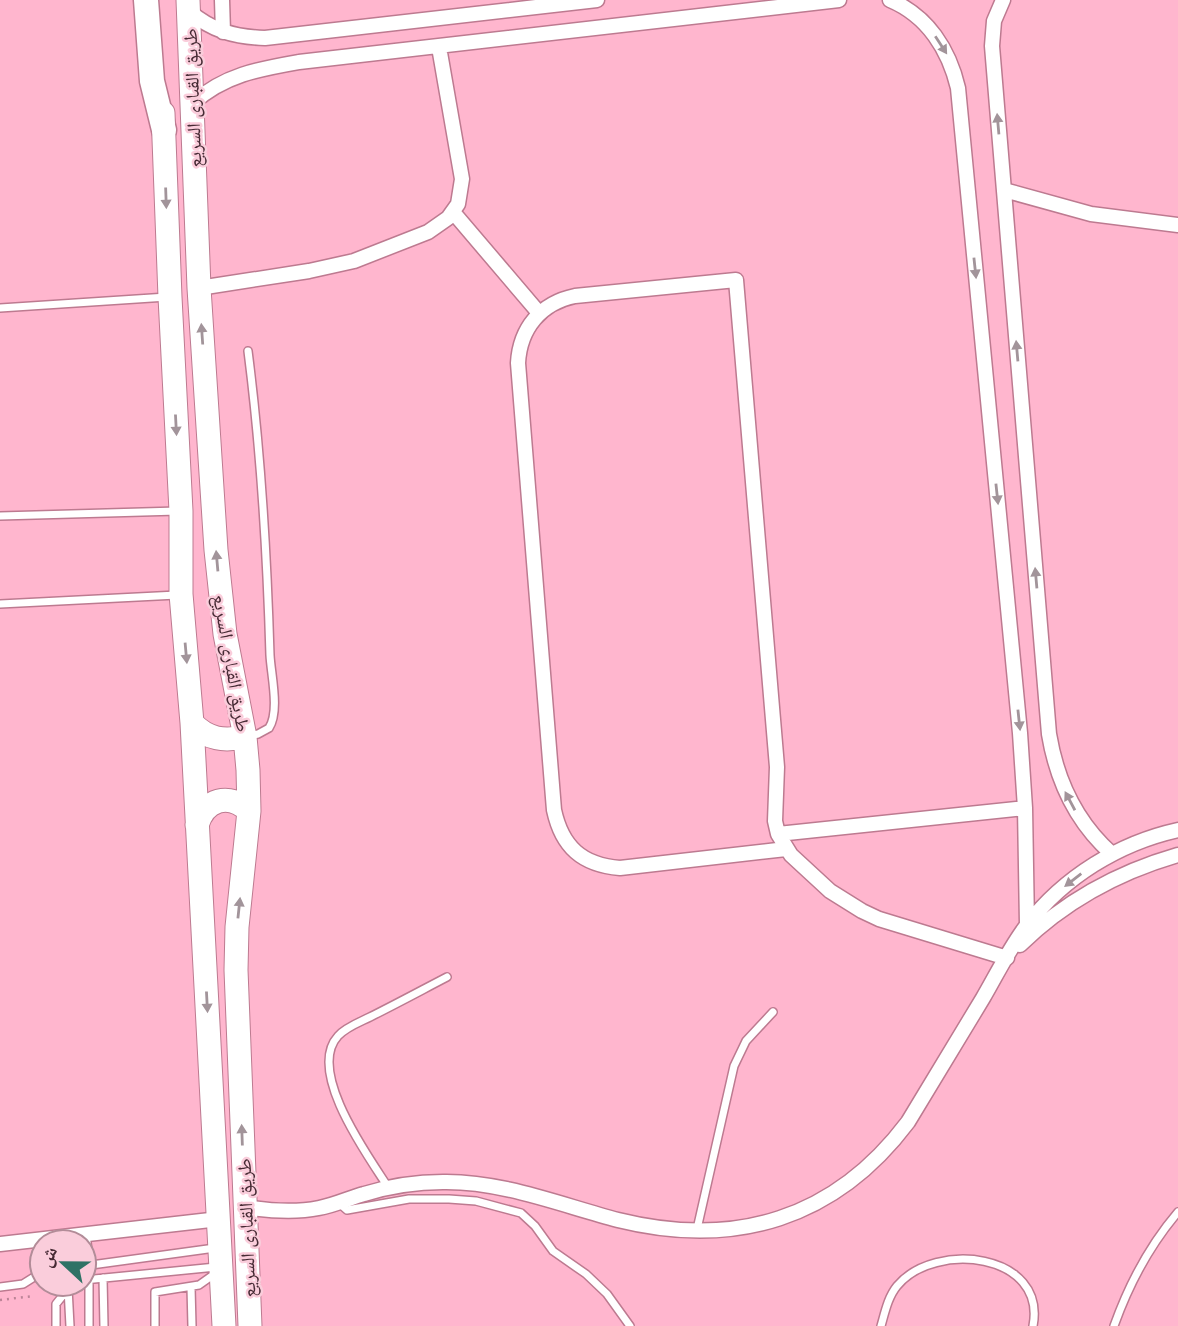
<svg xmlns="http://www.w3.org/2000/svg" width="1178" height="1326" font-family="Helvetica,'Noto Naskh Arabic',sans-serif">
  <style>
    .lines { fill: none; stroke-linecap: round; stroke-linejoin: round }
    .service-casing { stroke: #bd7a90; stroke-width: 10 }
    .minor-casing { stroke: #bd7a90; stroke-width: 17 }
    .trunk-casing { stroke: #bd7a90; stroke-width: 25 }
    .motorway-casing { stroke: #bd7a90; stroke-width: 27 }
    .path { stroke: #bc8497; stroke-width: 2.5; stroke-dasharray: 2 5; stroke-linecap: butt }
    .service { stroke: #fff; stroke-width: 7 }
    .minor { stroke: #fff; stroke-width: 14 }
    .trunk { stroke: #fff; stroke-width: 23 }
    .motorway { stroke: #fff; stroke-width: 24 }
    .oneway { fill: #a2949a }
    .labels { text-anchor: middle; stroke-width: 5; stroke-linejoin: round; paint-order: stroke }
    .street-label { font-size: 19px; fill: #462a34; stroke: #facddb }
  </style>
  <rect width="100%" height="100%" fill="#ffb6ce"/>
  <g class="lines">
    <defs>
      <path id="service" d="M 0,308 L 167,297
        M 248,351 C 261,452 267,553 270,655 C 271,675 280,711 269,728 L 258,734 L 249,736
        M 0,516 L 178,511
        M 0,604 L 177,595
        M 388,1187 C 368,1156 306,1071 338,1036 C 346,1027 360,1022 370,1017 C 396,1004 422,990 447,977
        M 339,1203 L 347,1210 L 409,1199 L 449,1199 L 476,1201 L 521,1213 L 535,1226 L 553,1251 L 586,1274 L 607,1294 L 630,1326
        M 697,1229 L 734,1066 L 746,1041 L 773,1012
        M 86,1235 L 90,1265
        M 84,1266 L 215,1248
        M 103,1278 L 104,1326
        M 89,1279 L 89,1326
        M 84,1280 L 216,1267
        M 0,1287 L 23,1284 L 42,1272
        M 191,1287 L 192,1326
        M 68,1288 L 70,1326
        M 56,1326 L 56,1304 L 72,1284
        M 155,1326 L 155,1292 L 199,1285 L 216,1273
        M 881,1326 C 885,1312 888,1297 897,1286 C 935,1240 1047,1253 1033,1326
        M 1114,1326 C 1129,1284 1149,1246 1178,1212"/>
      <path id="minor" d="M 222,0 L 223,32
        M 890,0 C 928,16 949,50 958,88 L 1020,733 L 1025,808 L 1027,925
        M 1003,0 L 994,21 L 992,46 L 1049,734 C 1057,782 1076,822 1112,854
        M 189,11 C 212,31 235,37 265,38 L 597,0
        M 193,103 C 224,75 259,69 299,62 L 839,0
        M 1004,190 L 1091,214 L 1178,225
        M 453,212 L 539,313
        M 199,288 L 309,271 L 354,261 L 428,232 L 448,218 L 458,204 L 462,179 L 439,47
        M 778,834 L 1025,808
        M 786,849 L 620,868 C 582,865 562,847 554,810 L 518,363 C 520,328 541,303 575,296 L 736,280 L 777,767 L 775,821 L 778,834 L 791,855 L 830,891 L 862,911 L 879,919 L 1007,958
        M 1020,945 C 1064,902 1119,872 1178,855
        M 245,1207 C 270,1211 294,1213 319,1208 C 335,1205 349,1198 364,1194 C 390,1186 416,1182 443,1182 C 502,1181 561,1205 618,1220 C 735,1249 835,1219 908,1122 C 933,1080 958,1039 983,998 C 997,974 1010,947 1027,925 C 1064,877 1119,843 1178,830
        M 0,1244 L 219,1219"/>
      <path id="trunk" d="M 188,0 L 199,288 L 216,550 L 225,634 L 245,737 L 248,770 L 249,811 L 237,927 L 236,970 L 250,1326
        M 163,113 L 170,297 L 181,511 L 181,594 L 192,723 L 224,1326
        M 192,723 C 208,740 224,741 245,737
        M 197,825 C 205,799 229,792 249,811"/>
      <path id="motorway" d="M 146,0 L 152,81 L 164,130"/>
    </defs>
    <use href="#service" class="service-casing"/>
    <use href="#minor" class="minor-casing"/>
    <use href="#trunk" class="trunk-casing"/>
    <use href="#motorway" class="motorway-casing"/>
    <path class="path" d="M 0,1300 L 34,1296"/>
    <use href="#service" class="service"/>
    <use href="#minor" class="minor"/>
    <use href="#trunk" class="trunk"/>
    <use href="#motorway" class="motorway"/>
  </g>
  <defs><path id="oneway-solid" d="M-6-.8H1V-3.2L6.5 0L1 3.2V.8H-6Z" transform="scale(1.75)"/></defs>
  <g class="oneway">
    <use href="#oneway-solid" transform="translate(941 45) rotate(57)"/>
    <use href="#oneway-solid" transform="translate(998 124) rotate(-95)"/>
    <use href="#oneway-solid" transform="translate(166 198) rotate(88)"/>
    <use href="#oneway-solid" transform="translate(975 268) rotate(84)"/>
    <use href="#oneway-solid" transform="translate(202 334) rotate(-94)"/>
    <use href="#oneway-solid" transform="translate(1017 351) rotate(-95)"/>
    <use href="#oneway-solid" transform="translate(176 425) rotate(87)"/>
    <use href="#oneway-solid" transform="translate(997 494) rotate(84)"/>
    <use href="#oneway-solid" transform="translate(217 561) rotate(-95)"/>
    <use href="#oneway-solid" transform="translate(1036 578) rotate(-95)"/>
    <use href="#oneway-solid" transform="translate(186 653) rotate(85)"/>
    <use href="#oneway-solid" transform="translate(1019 720) rotate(84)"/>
    <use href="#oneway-solid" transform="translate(1070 801) rotate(-118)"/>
    <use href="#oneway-solid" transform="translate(1073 880) rotate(142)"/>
    <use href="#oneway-solid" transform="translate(239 908) rotate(-84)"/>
    <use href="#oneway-solid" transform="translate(207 1002) rotate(87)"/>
    <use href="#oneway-solid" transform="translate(242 1135) rotate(-92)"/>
  </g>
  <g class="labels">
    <g class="street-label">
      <text transform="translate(192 98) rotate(-92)" y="7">طريق القبارى السريع</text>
      <text transform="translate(232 663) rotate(80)" y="7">طريق القبارى السريع</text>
      <text transform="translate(246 1228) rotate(-92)" y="7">طريق القبارى السريع</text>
    </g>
  </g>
  <g transform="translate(63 1263) rotate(292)"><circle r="33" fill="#facddb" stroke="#b28c98" stroke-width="2"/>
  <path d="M0-5L12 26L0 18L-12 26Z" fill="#2e7265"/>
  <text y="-10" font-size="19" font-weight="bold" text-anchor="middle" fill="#462a34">ش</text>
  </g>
</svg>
